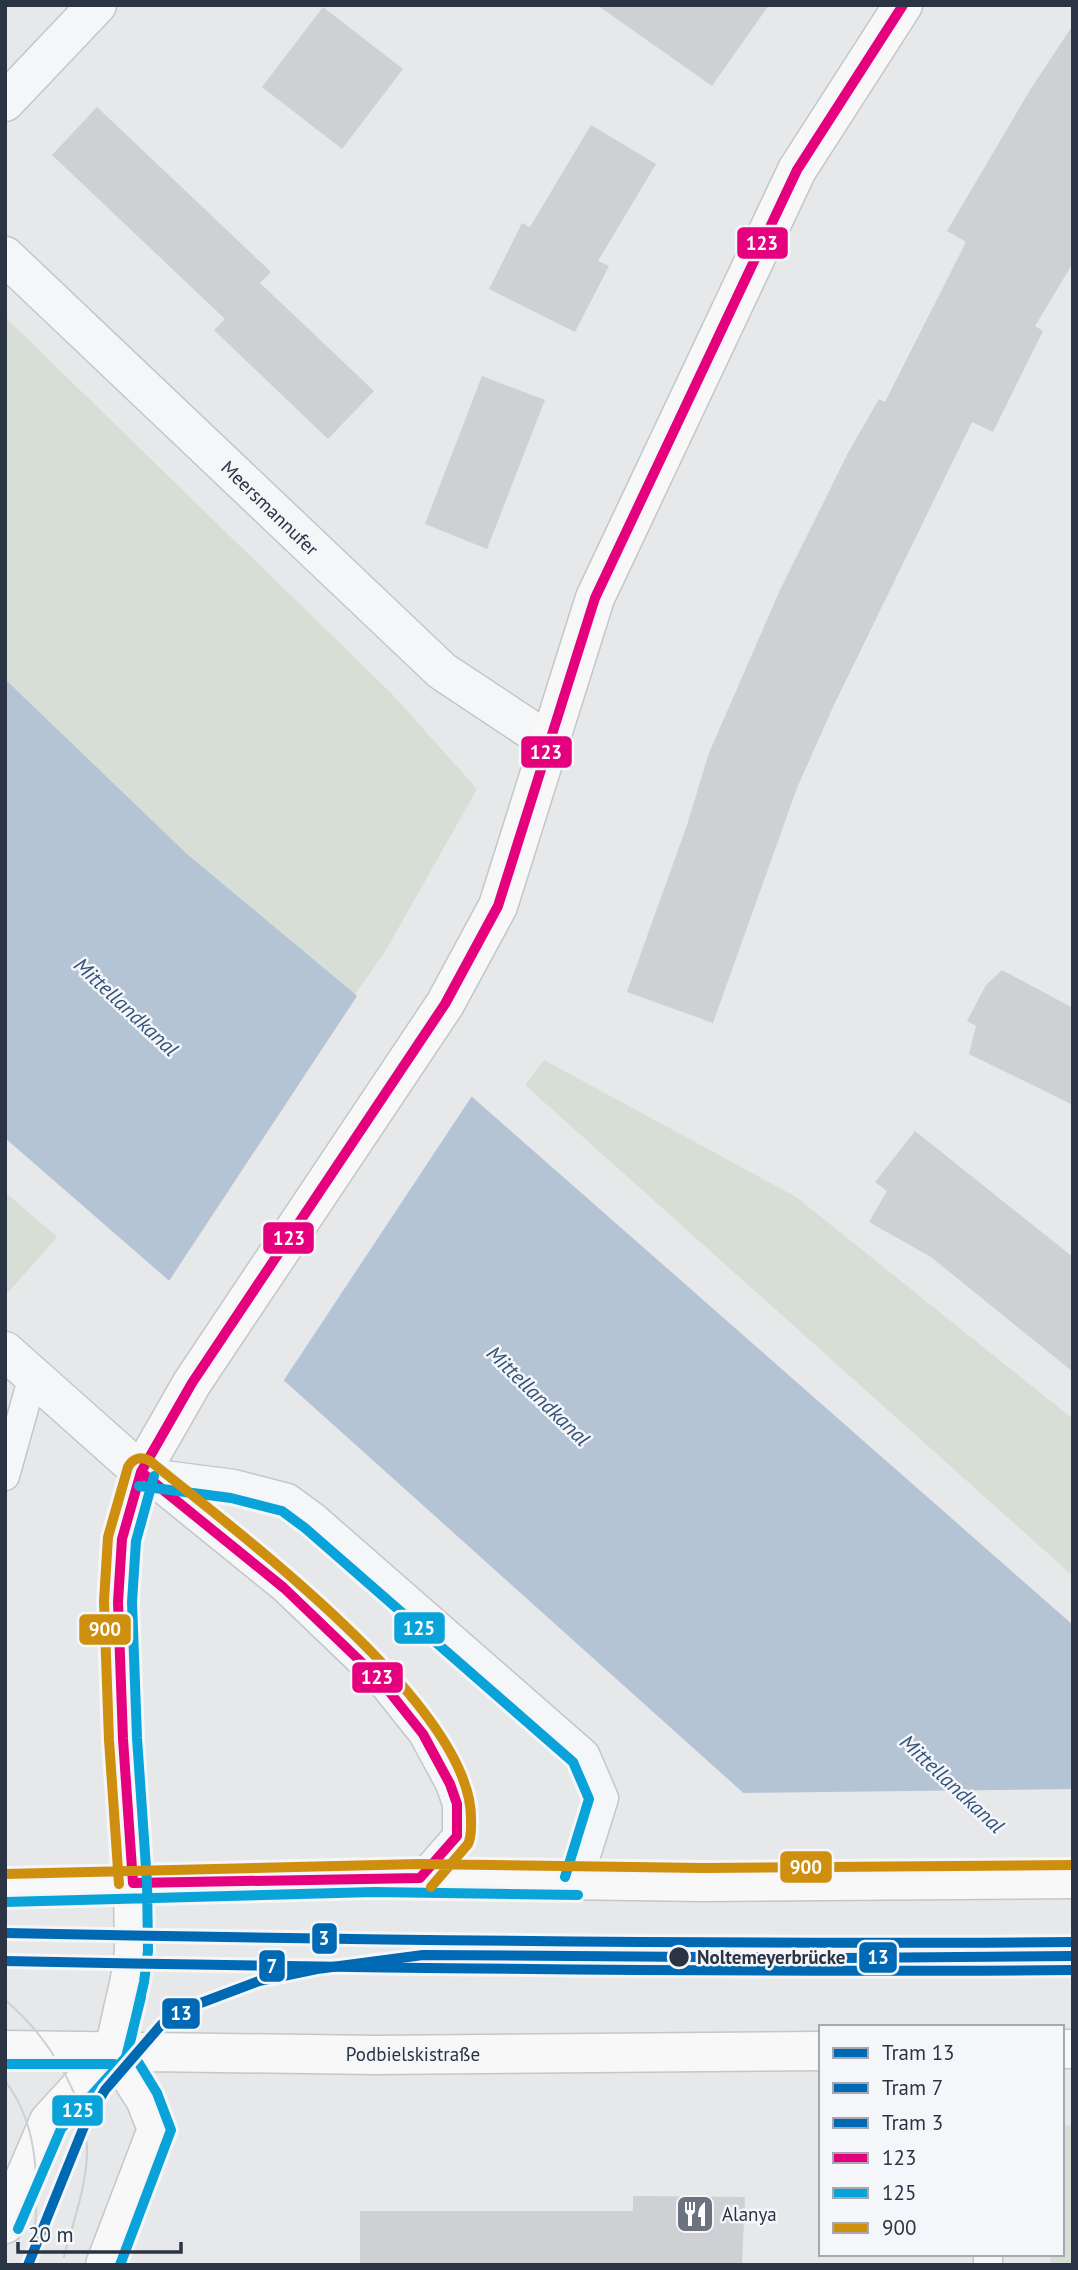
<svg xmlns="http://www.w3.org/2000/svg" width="1078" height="2270" font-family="'PT Sans',sans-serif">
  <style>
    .green { fill: #d6ded6 }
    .water { fill: #b4c4d5 }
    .pier { fill: #e6e8ea }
    .building { fill: #ced0d3 }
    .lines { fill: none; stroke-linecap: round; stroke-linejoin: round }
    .lane-casing { stroke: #c4c6c8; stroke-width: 31 }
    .street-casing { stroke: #c4c6c8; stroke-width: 41 }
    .secondary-casing { stroke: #c4c6c8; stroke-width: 41 }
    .lane { stroke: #f5f6f7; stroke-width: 28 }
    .street { stroke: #f5f6f7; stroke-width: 38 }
    .secondary { stroke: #f8f8f8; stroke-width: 38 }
    .tram { stroke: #cecfd2; stroke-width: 2 }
    .bus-1-casing { stroke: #f4f6f9; stroke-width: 16 }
    .bus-2-casing { stroke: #f4f6f9; stroke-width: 16 }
    .bus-3-casing { stroke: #f4f6f9; stroke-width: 16 }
    .bus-1 { stroke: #e5007d; stroke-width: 10 }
    .bus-2 { stroke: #09a3da; stroke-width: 10 }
    .bus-3 { stroke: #ce8f0e; stroke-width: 10 }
    .tram-1-casing { stroke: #f4f6f9; stroke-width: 16 }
    .tram-2-casing { stroke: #f4f6f9; stroke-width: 16 }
    .tram-3-casing { stroke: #f4f6f9; stroke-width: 16 }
    .tram-1 { stroke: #0069b4; stroke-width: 10 }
    .tram-2 { stroke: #0069b4; stroke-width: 10 }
    .tram-3 { stroke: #0069b4; stroke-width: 10 }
    .stop-dot { fill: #2b3445; stroke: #f4f6f9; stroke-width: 2.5 }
    .labels { text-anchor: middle; stroke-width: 5; stroke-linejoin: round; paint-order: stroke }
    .street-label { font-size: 19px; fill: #2b3445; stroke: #f4f6f9 }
    .stop-label { font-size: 19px; font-weight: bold; fill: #2b3445; stroke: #f4f6f9; text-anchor: start }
    .poi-label { font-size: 19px; fill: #2b3445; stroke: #f4f6f9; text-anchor: start }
    .water-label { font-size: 21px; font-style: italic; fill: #34527a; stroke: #f4f6f9 }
    .line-badge { stroke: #f4f6f9; stroke-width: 2.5 }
    .badge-label { font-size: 19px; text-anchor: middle; font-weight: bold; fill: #fff }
  </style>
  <rect width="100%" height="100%" fill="#e6e8ea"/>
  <path class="green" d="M 5,317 L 392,694 L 477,789 L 386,950 L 355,994 L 187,854 L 5,679 Z
    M 544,1060 L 796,1197 L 1073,1419 L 1073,1576 L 525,1085 Z
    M 5,1192 L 57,1237 L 5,1296 Z
    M 1073,2125 L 1073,2265 L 1051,2265 L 1050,2254 L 1062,2254 L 1062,2126 Z"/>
  <path class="water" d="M 5,679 L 187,854 L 355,994 L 1073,1625 L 1073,2097 L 1062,2027 L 798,1842 L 289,1385 L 5,1138 Z"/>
  <path class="pier" d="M 359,993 L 474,1093 L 282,1383 L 167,1284 Z
    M 1073,1789 L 1073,2100 L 1062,2092 L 1062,2027 L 992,2027 L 738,1793 Z"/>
  <path class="building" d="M 597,5 L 769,5 L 712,86 Z
    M 323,7 L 403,69 L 342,149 L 262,87 Z
    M 1073,25 L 1073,263 L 1035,326 L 1043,331 L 993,432 L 972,422 L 833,707 L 797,788 L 713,1023 L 627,992 L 687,825 L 709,753 L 780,590 L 849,451 L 879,399 L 885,402 L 966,242 L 947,231 L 1030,90 Z
    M 97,107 L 271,272 L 260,283 L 374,391 L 328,439 L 214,330 L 225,319 L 52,155 Z
    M 591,125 L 656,164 L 598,261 L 609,266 L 575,332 L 489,289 L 522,223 L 530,227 Z
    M 482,376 L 545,400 L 487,549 L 425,524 Z
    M 1002,970 L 1073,1008 L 1073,1105 L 969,1054 L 976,1026 L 967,1021 L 986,985 Z
    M 915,1131 L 1073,1257 L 1073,1372 L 931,1257 L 869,1222 L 887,1191 L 875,1182 Z
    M 633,2196 L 745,2197 L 742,2265 L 360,2265 L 360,2211 L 633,2211 Z"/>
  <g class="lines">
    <defs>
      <path id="lane" d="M 141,1472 L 234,1484 L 288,1498 L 314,1517 L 585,1754 L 604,1798 L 578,1881
        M 141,1472 L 284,1588 L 380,1680 L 423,1734 L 450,1784 L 457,1804 L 457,1836 L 420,1878
        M 5,1476 L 33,1376
        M 988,2254 L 988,2265"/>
      <path id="street" d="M 5,102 L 97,5
        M 5,256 L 442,671 L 549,742
        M 5,1351 L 141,1472"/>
      <path id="secondary" d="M 5,1888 L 420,1878 L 703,1882 L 1073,1879
        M 1062,2049 L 1073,2049
        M 5,2050 L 376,2055 L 821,2051
        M 5,2224 L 49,2121 L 114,2050 L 130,1979 L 134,1951 L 133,1883 L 123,1739 L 118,1602 L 122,1539 L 141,1472 L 192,1383 L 445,1004 L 498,906 L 595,598 L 797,170 L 903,5
        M 105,2265 L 157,2129 L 145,2099 L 114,2050"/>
    </defs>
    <use href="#lane" class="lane-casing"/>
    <use href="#street" class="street-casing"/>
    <use href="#secondary" class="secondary-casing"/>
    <use href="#lane" class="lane"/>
    <use href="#street" class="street"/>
    <use href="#secondary" class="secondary"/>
    <path class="tram" d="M 5,2000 C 45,2033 85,2094 87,2147 C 88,2183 73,2222 64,2257
      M 5,2081 C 43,2129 38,2196 33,2253"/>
    <defs>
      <path id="bus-1" d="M 141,1472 L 284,1588 L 380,1680 L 423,1734 L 450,1784 L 457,1804 L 457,1836 L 420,1878 L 133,1883 L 123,1739 L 118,1602 L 122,1539 Z
        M 141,1472 L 192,1383 L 445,1004 L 498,906 L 595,598 L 797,170 L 903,5"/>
      <path id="bus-2" d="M 139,1486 L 231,1498 L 282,1511 L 305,1528 L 573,1762 L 589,1799 L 565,1877
        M 5,1902 L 374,1892 L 578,1895
        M 5,2064 L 114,2064
        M 18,2229 L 61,2129 L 126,2057 L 141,1997
        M 120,2265 L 171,2130 L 157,2093 L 129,2047 L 144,1982 L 148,1951 L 147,1882 L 137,1738 L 132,1602 L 136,1541 L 154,1476"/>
      <path id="bus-3" d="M 5,1874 L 420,1864 L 703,1868 L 1073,1865
        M 119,1884 L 109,1740 L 104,1601 L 108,1537 L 128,1467 C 133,1458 141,1456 150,1461 C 234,1530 471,1705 471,1818 C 471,1827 472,1836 468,1844 L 431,1887"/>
    </defs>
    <use href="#bus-1" class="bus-1-casing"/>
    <use href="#bus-2" class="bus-2-casing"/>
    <use href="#bus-3" class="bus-3-casing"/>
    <use href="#bus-1" class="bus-1"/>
    <use href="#bus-2" class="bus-2"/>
    <use href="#bus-3" class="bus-3"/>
    <defs>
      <path id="tram-1" d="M 28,2265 L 85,2124 L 105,2090 L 162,2024 L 198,2004 L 259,1981 L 317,1969 L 423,1955 L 843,1958 L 1073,1956"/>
      <path id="tram-2" d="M 5,1961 C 361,1968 717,1973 1073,1970"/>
      <path id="tram-3" d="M 5,1933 C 361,1940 717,1945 1073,1942"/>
    </defs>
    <use href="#tram-1" class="tram-1-casing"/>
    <use href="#tram-2" class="tram-2-casing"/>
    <use href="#tram-3" class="tram-3-casing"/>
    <use href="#tram-1" class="tram-1"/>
    <use href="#tram-2" class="tram-2"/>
    <use href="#tram-3" class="tram-3"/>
  </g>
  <defs>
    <symbol id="restaurant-square" viewBox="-11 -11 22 22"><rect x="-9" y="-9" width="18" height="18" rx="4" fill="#6c737f" stroke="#f4f6f9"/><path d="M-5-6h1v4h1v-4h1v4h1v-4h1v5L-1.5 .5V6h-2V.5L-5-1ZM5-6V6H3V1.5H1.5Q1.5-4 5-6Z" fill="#fff"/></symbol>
  </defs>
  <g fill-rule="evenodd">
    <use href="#restaurant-square" x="673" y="2192" width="44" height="44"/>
  </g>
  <circle class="stop-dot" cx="679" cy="1957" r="11"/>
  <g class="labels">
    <g class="street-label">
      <text transform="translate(270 508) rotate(44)" y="7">Meersmannufer</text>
      <text x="413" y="2061">Podbielskistraße</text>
    </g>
    <g class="stop-label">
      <text x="697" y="1964">Noltemeyerbrücke</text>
    </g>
    <g class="poi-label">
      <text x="722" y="2221">Alanya</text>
    </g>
    <g class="water-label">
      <text transform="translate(126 1007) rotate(43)" y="7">Mittellandkanal</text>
      <text transform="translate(538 1396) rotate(44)" y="7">Mittellandkanal</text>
      <text transform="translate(952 1784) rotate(43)" y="7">Mittellandkanal</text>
    </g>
  </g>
  <g class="line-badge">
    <rect x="736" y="226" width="53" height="34" rx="7" fill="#e5007d"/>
    <rect x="520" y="735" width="53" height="34" rx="7" fill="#e5007d"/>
    <rect x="262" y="1221" width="53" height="34" rx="7" fill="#e5007d"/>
    <rect x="393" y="1611" width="53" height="34" rx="7" fill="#09a3da"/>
    <rect x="78" y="1613" width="54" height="33" rx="7" fill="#ce8f0e"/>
    <rect x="351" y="1661" width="53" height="33" rx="7" fill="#e5007d"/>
    <rect x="779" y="1850" width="54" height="34" rx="7" fill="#ce8f0e"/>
    <rect x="311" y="1922" width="27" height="33" rx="7" fill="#0069b4"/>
    <rect x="858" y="1941" width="40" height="33" rx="7" fill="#0069b4"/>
    <rect x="258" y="1949" width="28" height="34" rx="7" fill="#0069b4"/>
    <rect x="161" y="1997" width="40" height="33" rx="7" fill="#0069b4"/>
    <rect x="51" y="2094" width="53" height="33" rx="7" fill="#09a3da"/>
  </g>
  <g class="badge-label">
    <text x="762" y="250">123</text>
    <text x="546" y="759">123</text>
    <text x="289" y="1245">123</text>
    <text x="419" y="1635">125</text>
    <text x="105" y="1636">900</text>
    <text x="377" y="1684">123</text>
    <text x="806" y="1874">900</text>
    <text x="324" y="1945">3</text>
    <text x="878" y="1964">13</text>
    <text x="272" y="1973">7</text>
    <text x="181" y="2020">13</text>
    <text x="78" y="2117">125</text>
  </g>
  <rect width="1078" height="2270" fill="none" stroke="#2b3445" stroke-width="14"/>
  <rect x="819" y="2025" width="245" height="231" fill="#f4f6f9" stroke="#a4a8b1" stroke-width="2"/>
  <rect x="833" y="2048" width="35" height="10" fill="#0069b4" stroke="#a4a8b1" stroke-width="2"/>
  <text x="882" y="2060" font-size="21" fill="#2b3445">Tram 13</text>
  <rect x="833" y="2083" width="35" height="10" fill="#0069b4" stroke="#a4a8b1" stroke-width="2"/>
  <text x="882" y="2095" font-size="21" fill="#2b3445">Tram 7</text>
  <rect x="833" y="2118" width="35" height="10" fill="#0069b4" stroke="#a4a8b1" stroke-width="2"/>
  <text x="882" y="2130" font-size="21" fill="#2b3445">Tram 3</text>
  <rect x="833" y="2153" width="35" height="10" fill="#e5007d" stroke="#a4a8b1" stroke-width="2"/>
  <text x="882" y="2165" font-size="21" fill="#2b3445">123</text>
  <rect x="833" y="2188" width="35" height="10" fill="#09a3da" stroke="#a4a8b1" stroke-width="2"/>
  <text x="882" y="2200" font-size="21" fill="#2b3445">125</text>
  <rect x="833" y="2223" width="35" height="10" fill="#ce8f0e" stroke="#a4a8b1" stroke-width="2"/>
  <text x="882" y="2235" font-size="21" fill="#2b3445">900</text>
  <path d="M18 2242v10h163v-10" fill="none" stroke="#2b3445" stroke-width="3.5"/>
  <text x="28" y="2242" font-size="21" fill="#2b3445" stroke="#f4f6f9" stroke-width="5" paint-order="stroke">20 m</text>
</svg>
